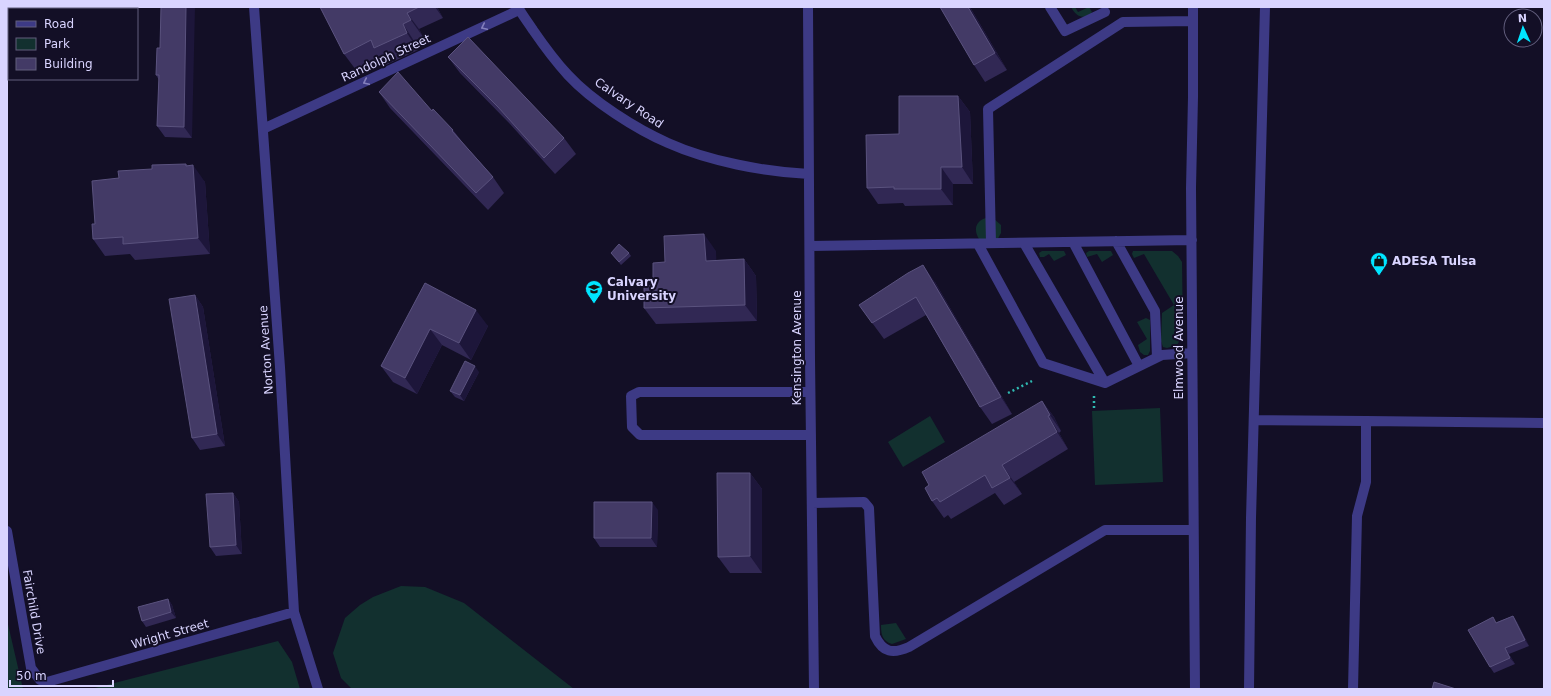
<svg xmlns="http://www.w3.org/2000/svg" width="1551" height="696" font-family="'DejaVu Sans',sans-serif">
  <style>
    .green { fill: #12302f }
    .lines { fill: none; stroke-linecap: round; stroke-linejoin: round }
    .path { stroke: #2fb8b0; stroke-width: 2.5; stroke-dasharray: 2 3; stroke-linecap: butt }
    .minor { stroke: #3d3a85; stroke-width: 10 }
    .wall { fill: #312854 }
    .shaded-wall { fill: #1d163a }
    .building { fill: #433a66; stroke: #5a527e }
    .oneway { stroke: #837fbc }
    .labels { text-anchor: middle; stroke-width: 4; stroke-linejoin: round; paint-order: stroke }
    .street-label { font-size: 12px; fill: #d9d4ff; stroke: #130f26 }
    .poi-label { font-size: 12px; font-weight: bold; fill: #d9d4ff; stroke: #130f26; text-anchor: start }
  </style>
  <rect width="100%" height="100%" fill="#130f26"/>
  <path class="green" d="M 1071,7 L 1075,7 L 1078,12 L 1089,7 L 1092,12 L 1089,17 C 1079,17 1076,16 1071,7 Z
    M 986,218 L 993,218 L 1001,225 L 1001,233 L 996,242 L 979,239 C 973,229 976,221 986,218 Z
    M 1042,251 L 1064,251 L 1066,255 L 1054,261 L 1049,254 L 1044,257 L 1040,257 L 1039,253 Z
    M 1089,251 L 1111,251 L 1113,255 L 1102,262 L 1097,254 L 1087,257 L 1086,253 Z
    M 1133,251 L 1172,251 L 1178,256 L 1182,262 L 1183,335 L 1177,345 L 1167,348 L 1163,347 L 1161,341 L 1162,313 L 1174,305 L 1144,254 L 1134,258 L 1132,254 Z
    M 1146,318 L 1150,320 L 1150,351 L 1148,355 L 1144,355 L 1140,352 L 1138,345 L 1147,339 L 1137,322 Z
    M 1160,408 L 1163,482 L 1095,485 L 1092,411 Z
    M 930,416 L 945,442 L 903,467 L 888,442 Z
    M 401,586 L 425,587 L 464,603 L 574,689 L 352,689 L 341,678 L 333,653 L 345,618 L 360,605 L 373,597 Z
    M 7,620 L 23,689 L 7,689 Z
    M 896,623 L 906,639 L 892,644 C 882,641 881,634 881,625 Z
    M 278,641 L 292,662 L 300,689 L 91,689 Z"/>
  <g class="lines">
    <path class="path" d="M 1008,393 L 1032,381
      M 1094,396 L 1094,411"/>
    <path class="minor" d="M 254,7 L 280,367 L 294,612 L 318,689
      M 518,7 C 522,15 528,22 533,30 C 544,46 555,61 568,75 C 592,101 636,129 668,143 C 708,161 765,172 809,174
      M 808,7 L 810,359 L 814,689
      M 1050,7 L 1065,31 L 1105,12
      M 1193,7 L 1193,97 L 1191,188 L 1195,689
      M 263,129 L 519,10
      M 1116,241 L 1155,311 L 1157,357
      M 1073,242 L 1139,366
      M 991,243 L 988,109 L 1123,22 L 1193,21
      M 1024,243 L 1105,383
      M 978,244 L 1043,363 L 1105,383 L 1162,355 L 1192,353
      M 810,246 L 1192,240
      M 810,392 L 639,392 L 631,396 L 632,427 L 640,435 L 811,435
      M 1254,420 L 1366,421
      M 812,503 L 864,502 L 869,508 L 875,636 C 883,653 893,654 909,647 L 1105,530 L 1193,530
      M 7,531 L 31,668 L 40,680 L 47,682 L 294,612
      M 1249,689 L 1251,518 L 1265,7
      M 1353,689 L 1357,516 L 1366,482 L 1366,421 L 1544,423"/>
  </g>
  <path class="wall" d="M 320,7 L 437,7 L 443,18 L 419,29 L 423,37 L 414,41 L 418,50 L 386,65 L 381,58 L 356,70 L 344,54 Z
    M 940,7 L 970,7 L 1007,70 L 985,82 L 974,65 Z
    M 157,48 L 192,138 L 165,137 L 157,126 L 159,80 L 156,75 Z
    M 448,57 L 564,138 L 576,154 L 555,174 L 510,124 L 460,73 Z
    M 379,92 L 432,111 L 453,130 L 464,144 L 493,177 L 504,193 L 488,210 L 390,108 Z
    M 958,96 L 970,112 L 973,184 L 953,184 L 953,205 L 905,206 L 903,203 L 878,204 L 867,188 L 899,134 Z
    M 186,164 L 205,182 L 210,254 L 135,260 L 130,254 L 105,256 L 93,239 L 95,224 L 119,178 L 152,169 Z
    M 716,251 L 716,260 L 744,259 L 756,276 L 757,321 L 656,324 L 644,308 L 653,286 Z
    M 611,253 L 629,253 L 631,256 L 621,265 Z
    M 935,282 L 1012,414 L 992,424 L 980,407 L 926,315 L 884,339 L 859,305 Z
    M 425,283 L 488,326 L 471,360 L 442,345 L 417,394 L 393,382 L 381,366 Z
    M 195,295 L 203,307 L 225,446 L 200,450 L 192,438 Z
    M 479,372 L 464,401 L 455,397 L 450,391 Z
    M 1042,401 L 1054,417 L 1061,431 L 1059,433 L 1068,449 L 1014,482 L 1022,494 L 1004,505 L 995,493 L 951,519 L 948,515 L 944,518 L 932,501 Z
    M 750,473 L 762,489 L 762,573 L 730,573 L 718,557 Z
    M 233,493 L 239,502 L 242,554 L 216,556 L 210,547 Z
    M 658,510 L 657,547 L 600,547 L 594,538 Z
    M 168,599 L 172,605 L 176,618 L 146,627 L 142,621 Z
    M 1513,616 L 1517,622 L 1529,646 L 1509,654 L 1515,664 L 1494,673 L 1490,667 L 1497,622 Z"/>
  <path class="shaded-wall" d="M 186,7 L 195,7 L 192,138 L 184,127 Z
    M 435,7 L 437,7 L 443,18 Z
    M 968,7 L 970,7 L 1007,70 L 995,53 Z
    M 407,13 L 419,29 L 423,37 L 411,20 Z
    M 403,24 L 414,41 L 418,50 L 407,33 Z
    M 958,96 L 970,112 L 973,184 L 962,167 Z
    M 186,164 L 194,175 L 193,165 L 205,182 L 210,254 L 198,238 Z
    M 941,167 L 953,184 L 953,205 L 941,189 Z
    M 704,234 L 716,251 L 717,277 L 706,261 Z
    M 744,259 L 756,276 L 757,321 L 745,305 Z
    M 923,265 L 935,282 L 1012,414 L 1001,397 Z
    M 195,295 L 203,307 L 225,446 L 217,434 Z
    M 476,310 L 488,326 L 471,360 L 459,343 Z
    M 430,329 L 442,345 L 417,394 L 405,378 Z
    M 475,366 L 479,372 L 464,401 L 460,395 Z
    M 1042,401 L 1054,417 L 1061,431 L 1050,415 Z
    M 1048,416 L 1059,433 L 1068,449 L 1057,432 Z
    M 1002,465 L 1014,482 L 1022,494 L 1010,478 Z
    M 750,473 L 762,489 L 762,573 L 750,556 Z
    M 233,493 L 239,502 L 242,554 L 236,545 Z
    M 652,502 L 658,510 L 657,547 L 651,538 Z
    M 168,599 L 172,605 L 176,618 L 171,612 Z
    M 1513,616 L 1517,622 L 1529,646 L 1525,640 Z
    M 1505,648 L 1509,654 L 1515,664 L 1510,658 Z"/>
  <path class="building" d="M 161,7 L 186,7 L 184,127 L 157,126 L 159,75 L 156,75 L 157,48 L 160,48 Z
    M 320,7 L 419,7 L 407,13 L 411,20 L 403,24 L 407,33 L 374,48 L 371,40 L 344,54 Z
    M 940,7 L 968,7 L 995,53 L 974,65 Z
    M 468,37 L 564,138 L 544,158 L 498,107 L 448,57 Z
    M 398,72 L 432,111 L 433,109 L 453,130 L 452,131 L 493,177 L 476,193 L 379,92 Z
    M 899,96 L 958,96 L 962,167 L 941,167 L 941,189 L 894,189 L 894,187 L 867,188 L 866,135 L 899,134 Z
    M 186,164 L 186,166 L 193,165 L 198,238 L 123,244 L 123,237 L 93,239 L 92,224 L 95,224 L 92,181 L 119,178 L 118,171 L 152,169 L 152,165 Z
    M 704,234 L 706,261 L 744,259 L 745,305 L 644,308 L 644,286 L 653,286 L 653,263 L 665,262 L 664,236 Z
    M 619,244 L 629,253 L 619,262 L 611,253 Z
    M 923,265 L 1001,397 L 980,407 L 916,297 L 872,323 L 859,305 L 908,273 Z
    M 425,283 L 476,310 L 459,343 L 430,329 L 405,378 L 381,366 Z
    M 195,295 L 217,434 L 192,438 L 169,299 Z
    M 465,361 L 475,366 L 460,395 L 450,391 Z
    M 1042,401 L 1050,415 L 1048,416 L 1057,432 L 1002,465 L 1010,478 L 992,488 L 985,475 L 940,502 L 937,498 L 932,501 L 925,488 L 929,485 L 922,472 Z
    M 717,473 L 750,473 L 750,556 L 718,557 Z
    M 233,493 L 236,545 L 210,547 L 206,494 Z
    M 594,502 L 652,502 L 651,538 L 594,538 Z
    M 168,599 L 171,612 L 142,621 L 138,607 Z
    M 1513,616 L 1525,640 L 1505,648 L 1510,658 L 1490,667 L 1468,630 L 1493,617 L 1496,623 Z
    M 1434,682 L 1456,689 L 1432,689 Z"/>
  <defs><path id="oneway-chevron" d="M-2-3.5L2.5 0L-2 3.5" fill="none" stroke-width="1.6" stroke-linecap="round" stroke-linejoin="round"/></defs>
  <g class="oneway">
    <use href="#oneway-chevron" transform="translate(484 27) rotate(155)"/>
    <use href="#oneway-chevron" transform="translate(366 82) rotate(155)"/>
  </g>
  <defs>
    <symbol id="shop-pin" viewBox="-11 -11 22 30"><path d="M0 17L-7.5 6A9.5 9.5 0 1 1 7.5 6Z" fill="#00e5ff" stroke="#130f26"/><path d="M-5-2.5h2.3a2.7 3.5 0 0 1 5.4 0H5L5.5 6h-11ZM-1.5-2.5h3a1.5 2.3 0 0 0-3 0Z" fill="#111"/></symbol>
    <symbol id="university-pin" viewBox="-11 -11 22 30"><path d="M0 17L-7.5 6A9.5 9.5 0 1 1 7.5 6Z" fill="#00e5ff" stroke="#130f26"/><path d="M0-5L7-2L0 1L-7-2ZM-4 1L0 2.5L4 1V4Q0 6-4 4Z" fill="#111"/></symbol>
  </defs>
  <g fill-rule="evenodd">
    <use href="#shop-pin" x="1369" y="251" width="20" height="27"/>
    <use href="#university-pin" x="584" y="279" width="20" height="27"/>
  </g>
  <g class="labels">
    <g class="street-label">
      <text transform="translate(386 58) rotate(-25)" y="4">Randolph Street</text>
      <text transform="translate(629 103) rotate(34)" y="4">Calvary Road</text>
      <text transform="translate(797 348) rotate(-90)" y="4">Kensington Avenue</text>
      <text transform="translate(1179 348) rotate(-90)" y="4">Elmwood Avenue</text>
      <text transform="translate(266 350) rotate(-94)" y="4">Norton Avenue</text>
      <text transform="translate(34 612) rotate(80)" y="4">Fairchild Drive</text>
      <text transform="translate(170 634) rotate(-16)" y="4">Wright Street</text>
    </g>
    <g class="poi-label">
      <text x="1392" y="265">ADESA Tulsa</text>
      <text x="607" y="286">Calvary<tspan x="607" dy="14">University</tspan></text>
    </g>
  </g>
  <rect width="1551" height="696" fill="none" stroke="#d9d4ff" stroke-width="16"/>
  <rect x="8" y="8" width="130" height="72" fill="#130f26" stroke="#625e7d"/>
  <rect x="16" y="21" width="20" height="6" fill="#3d3a85" stroke="#625e7d"/>
  <text x="44" y="28" font-size="12" fill="#d9d4ff">Road</text>
  <rect x="16" y="38" width="20" height="12" fill="#12302f" stroke="#625e7d"/>
  <text x="44" y="48" font-size="12" fill="#d9d4ff">Park</text>
  <rect x="16" y="58" width="20" height="12" fill="#433a66" stroke="#625e7d"/>
  <text x="44" y="68" font-size="12" fill="#d9d4ff">Building</text>
  <g transform="translate(1523 28) rotate(357)"><circle r="19" fill="#130f26" stroke="#625e7d"/>
  <path d="M0-3L7 15L0 10L-7 15Z" fill="#00e5ff"/>
  <text y="-6" font-size="11" font-weight="bold" text-anchor="middle" fill="#d9d4ff">N</text>
  </g>
  <path d="M10 680v6h103v-6" fill="none" stroke="#d9d4ff" stroke-width="2"/>
  <text x="16" y="680" font-size="12" fill="#d9d4ff" stroke="#130f26" stroke-width="3" paint-order="stroke">50 m</text>
</svg>
